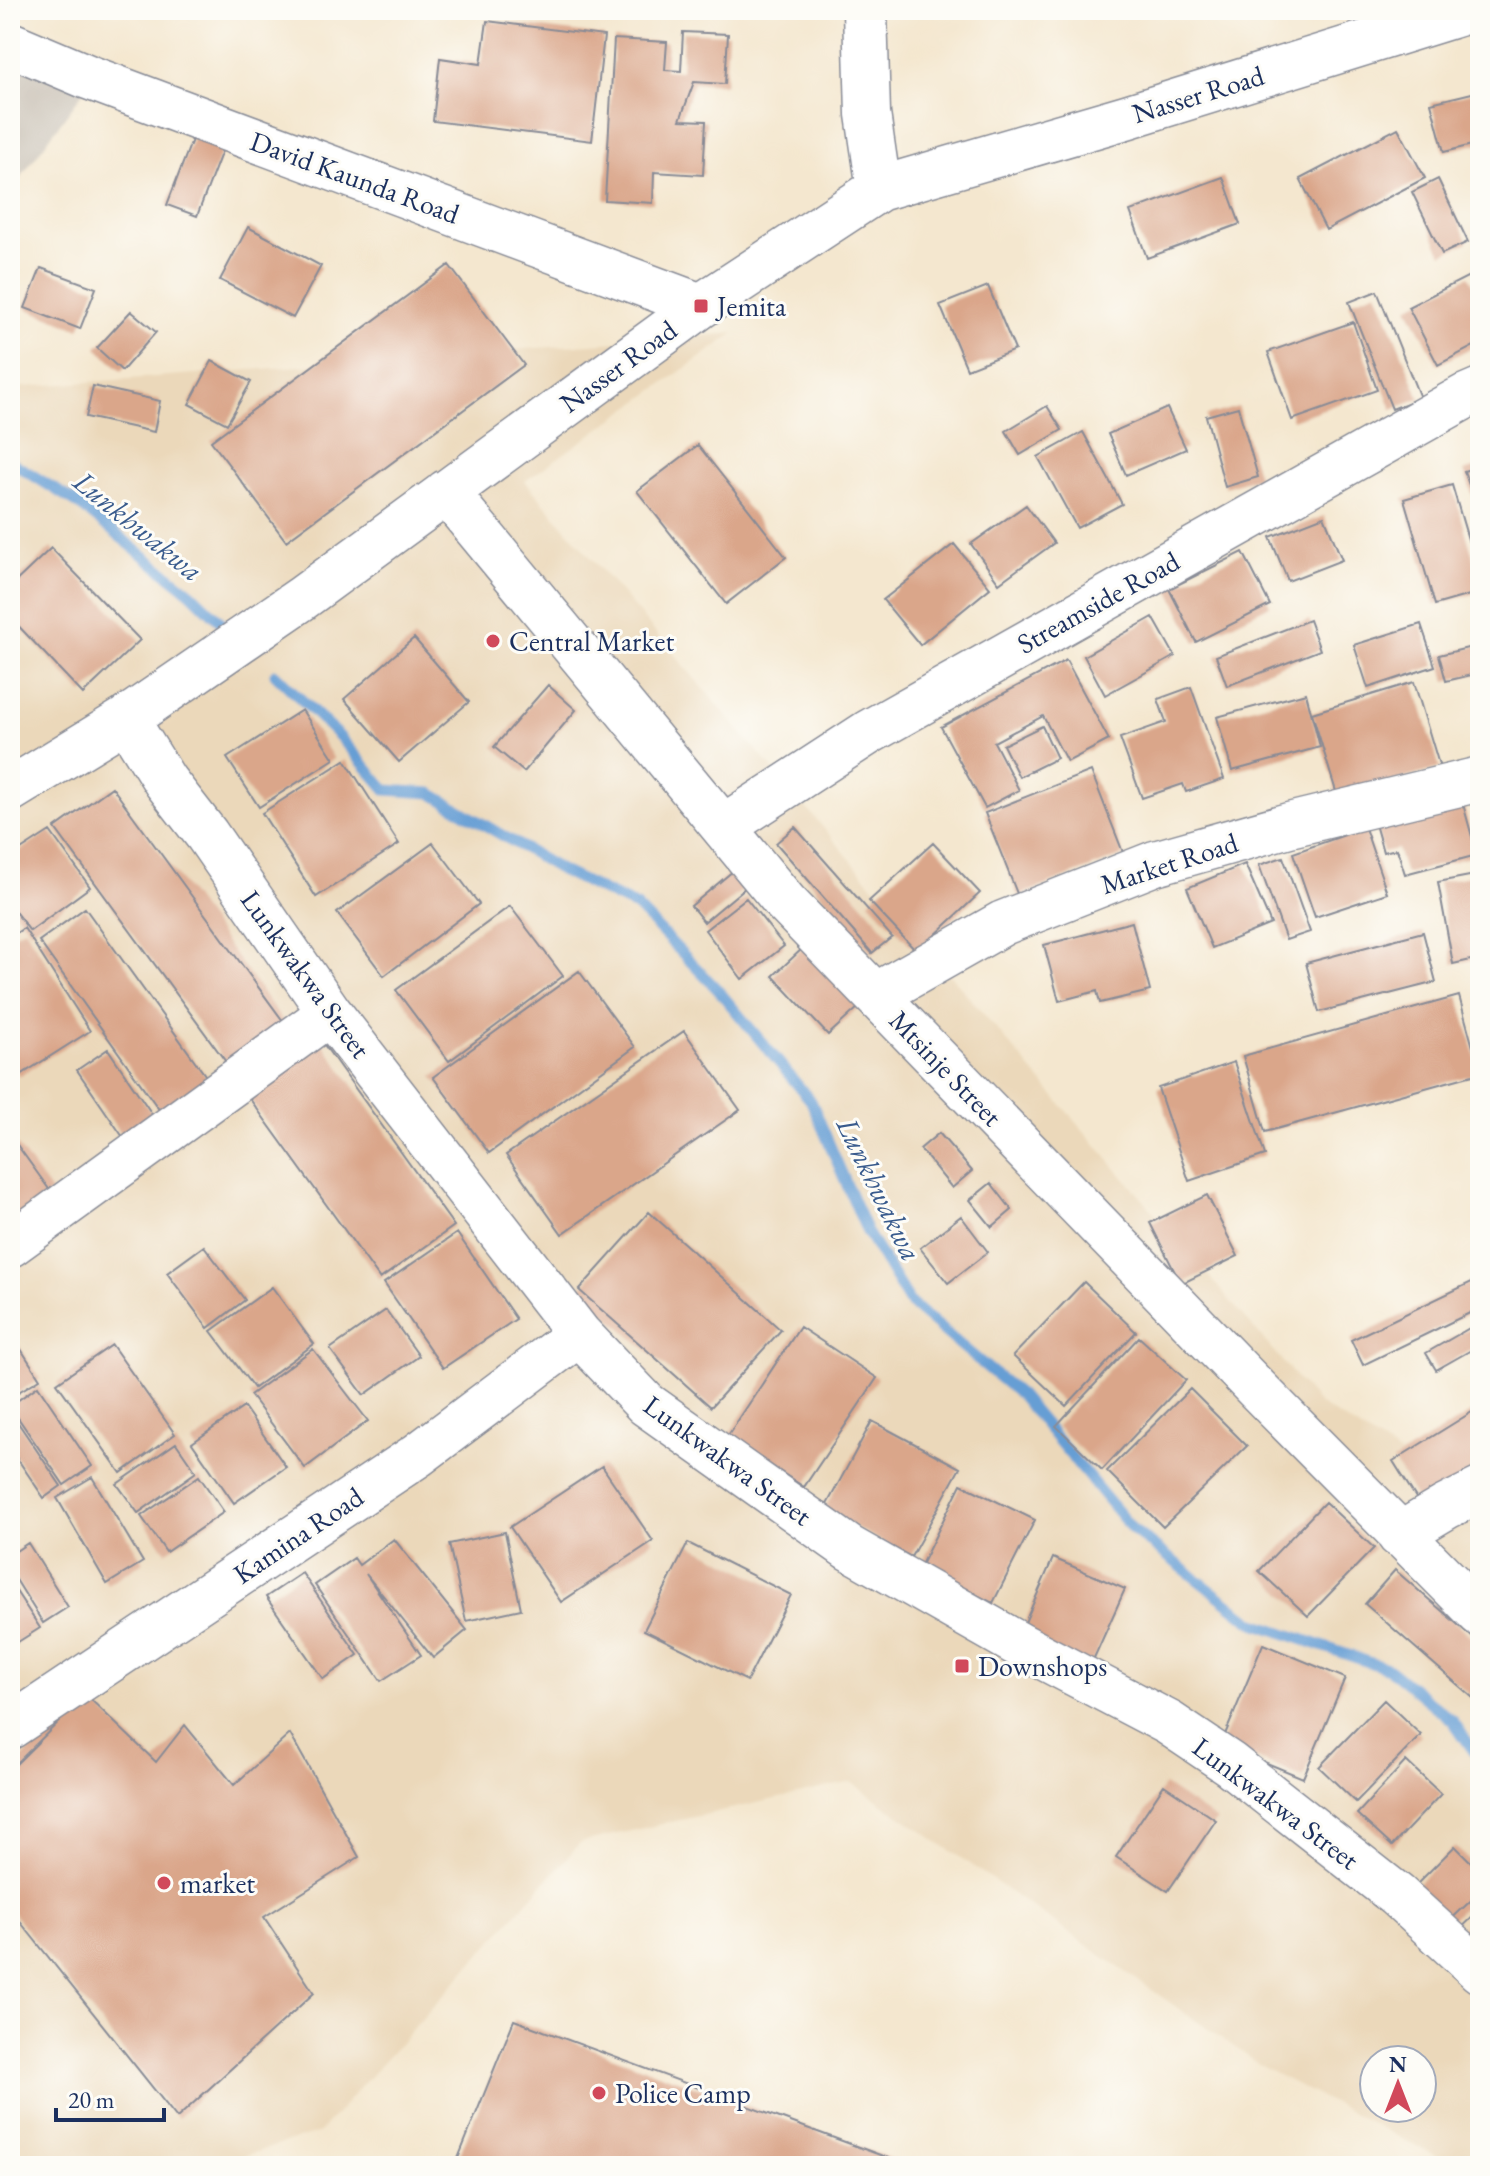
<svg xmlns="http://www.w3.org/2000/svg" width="1490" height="2176" font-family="'EB Garamond',serif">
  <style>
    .built { fill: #ebd8ba; fill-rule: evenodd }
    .industrial { fill: #cbc3b8 }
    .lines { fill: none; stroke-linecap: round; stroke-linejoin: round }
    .stream { stroke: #669ed4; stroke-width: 11 }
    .building { fill: #daa68a }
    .minor-casing { stroke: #888b96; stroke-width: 47 }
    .minor { stroke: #fff; stroke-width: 44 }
    .poi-dot { fill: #d1495b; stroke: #fdfcf7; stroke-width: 3 }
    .labels { text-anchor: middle; stroke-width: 6; stroke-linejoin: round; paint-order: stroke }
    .street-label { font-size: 28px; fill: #1b2f5e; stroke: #fdfcf7 }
    .poi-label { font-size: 28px; fill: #1b2f5e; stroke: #fdfcf7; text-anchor: start }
    .water-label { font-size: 30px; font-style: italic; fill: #395b8d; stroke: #fdfcf7 }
  </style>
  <rect width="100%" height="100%" fill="#fdfcf7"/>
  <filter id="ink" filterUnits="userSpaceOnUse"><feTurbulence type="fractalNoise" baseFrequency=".0125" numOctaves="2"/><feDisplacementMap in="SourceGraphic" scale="16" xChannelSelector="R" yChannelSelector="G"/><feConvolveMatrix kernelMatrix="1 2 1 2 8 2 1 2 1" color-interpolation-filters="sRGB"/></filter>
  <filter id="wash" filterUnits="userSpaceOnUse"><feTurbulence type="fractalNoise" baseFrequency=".006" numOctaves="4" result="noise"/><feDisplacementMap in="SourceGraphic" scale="32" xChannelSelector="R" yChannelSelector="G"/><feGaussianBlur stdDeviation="1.8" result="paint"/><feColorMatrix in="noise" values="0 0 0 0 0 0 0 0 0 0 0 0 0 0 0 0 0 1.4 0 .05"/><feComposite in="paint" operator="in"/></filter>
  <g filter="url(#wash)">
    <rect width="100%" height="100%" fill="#f4e7cf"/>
    <path class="built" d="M 735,333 L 525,481 L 1319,1404 L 1480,1504 L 1480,2166 L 1455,2166 L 1266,2069 L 851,1782 L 581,1842 L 320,2132 L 212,2166 L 10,2166 L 10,388 ZM 1374,2060 L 1422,2060 L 1422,2108 L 1374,2108 Z"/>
    <path class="industrial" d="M 10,54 L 88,85 L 10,192 Z"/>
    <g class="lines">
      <path class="stream" d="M 10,461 L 77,503 L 191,593 L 232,633
        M 275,674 L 339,736 L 386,790 L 431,793 L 564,872 L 637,907 L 719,991 L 811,1101 L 867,1232 L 910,1303 L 1020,1395 L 1132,1529 L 1252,1622 L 1389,1669 L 1453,1721 L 1480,1760"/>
    </g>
    <g id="blocks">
      <path class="building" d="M 487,21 L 604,36 L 592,141 L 433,121 L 440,58 L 481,64 Z
        M 683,32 L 728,34 L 725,84 L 694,82 L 680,120 L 706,121 L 703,175 L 654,172 L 653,203 L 605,200 L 614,39 L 667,42 L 665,70 L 681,71 Z
        M 1480,91 L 1480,143 L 1444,152 L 1431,103 Z
        M 1398,128 L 1425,178 L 1326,230 L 1300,179 Z
        M 193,137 L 223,148 L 197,216 L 167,205 Z
        M 1223,177 L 1240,224 L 1147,258 L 1130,211 Z
        M 1438,179 L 1468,242 L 1442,254 L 1412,192 Z
        M 248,227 L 321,266 L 293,318 L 220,280 Z
        M 449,265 L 524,365 L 286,541 L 211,441 Z
        M 41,268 L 96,288 L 80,329 L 25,308 Z
        M 1469,276 L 1480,297 L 1480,343 L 1438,365 L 1408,307 Z
        M 988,286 L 1015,350 L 967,369 L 940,305 Z
        M 1377,291 L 1420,398 L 1392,409 L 1349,302 Z
        M 131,311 L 156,332 L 122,371 L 97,348 Z
        M 1353,322 L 1377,390 L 1292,420 L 1268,352 Z
        M 212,361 L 251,382 L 227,424 L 189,404 Z
        M 93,386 L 160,401 L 154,432 L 86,417 Z
        M 1047,406 L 1062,430 L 1020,455 L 1006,431 Z
        M 1238,407 L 1258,477 L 1225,487 L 1206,416 Z
        M 1167,408 L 1186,449 L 1126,475 L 1108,434 Z
        M 1083,432 L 1122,504 L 1077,528 L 1038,457 Z
        M 698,445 L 786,557 L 726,604 L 637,491 Z
        M 1480,466 L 1480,516 L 1464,471 Z
        M 1452,485 L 1480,580 L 1480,592 L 1435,605 L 1404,499 Z
        M 1026,505 L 1054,543 L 999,583 L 971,544 Z
        M 1324,516 L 1342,560 L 1288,581 L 1270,537 Z
        M 954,544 L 990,588 L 920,645 L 883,600 Z
        M 51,548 L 140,640 L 83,694 L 10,617 L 10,587 Z
        M 1243,552 L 1270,605 L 1196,642 L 1169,589 Z
        M 1153,617 L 1175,656 L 1105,695 L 1084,656 Z
        M 1309,620 L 1320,650 L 1227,686 L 1216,656 Z
        M 1421,624 L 1435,666 L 1368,688 L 1354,645 Z
        M 414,638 L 469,702 L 399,762 L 344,699 Z
        M 1480,645 L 1480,673 L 1446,681 L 1439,655 Z
        M 1066,660 L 1109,740 L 1067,762 L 1043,716 L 994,742 L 1019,790 L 985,808 L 941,727 Z
        M 1414,682 L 1440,768 L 1338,798 L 1312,713 Z
        M 548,685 L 576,710 L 524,772 L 494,747 Z
        M 1191,687 L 1224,779 L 1186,792 L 1183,784 L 1142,798 L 1120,738 L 1166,722 L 1158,699 Z
        M 1306,693 L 1320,747 L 1232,771 L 1217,717 Z
        M 302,710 L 334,759 L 259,807 L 227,758 Z
        M 1042,726 L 1057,758 L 1019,777 L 1003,745 Z
        M 345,760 L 399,844 L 316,897 L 262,813 Z
        M 1091,771 L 1124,855 L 1018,896 L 985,813 Z
        M 112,787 L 294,1036 L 237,1077 L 55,828 Z
        M 1460,793 L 1477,855 L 1405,874 L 1397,849 L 1383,852 L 1373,817 Z
        M 795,827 L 892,937 L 872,953 L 776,843 Z
        M 1365,828 L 1387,893 L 1315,917 L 1293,853 Z
        M 50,831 L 90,887 L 30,931 L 10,905 L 10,857 Z
        M 433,843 L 479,904 L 384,976 L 337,913 Z
        M 933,843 L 980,893 L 917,952 L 869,901 Z
        M 1283,857 L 1310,932 L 1286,940 L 1259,865 Z
        M 1245,864 L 1271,924 L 1212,948 L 1187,888 Z
        M 733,871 L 746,887 L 704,922 L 691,906 Z
        M 1480,874 L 1480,958 L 1453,964 L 1438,882 Z
        M 746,898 L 784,946 L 742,979 L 705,930 Z
        M 510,906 L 563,976 L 449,1061 L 396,990 Z
        M 85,908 L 210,1082 L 163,1115 L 39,941 Z
        M 1132,922 L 1150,991 L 1100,1003 L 1097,991 L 1059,1001 L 1044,945 Z
        M 24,928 L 90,1031 L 19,1076 L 10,1061 L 10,937 Z
        M 1423,932 L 1436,982 L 1319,1012 L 1306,963 Z
        M 803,948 L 859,1007 L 828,1035 L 773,976 Z
        M 579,971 L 635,1047 L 489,1153 L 433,1077 Z
        M 1459,996 L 1480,1073 L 1265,1132 L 1243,1056 Z
        M 684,1031 L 740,1110 L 562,1234 L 506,1155 Z
        M 317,1035 L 454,1226 L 380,1279 L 242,1088 Z
        M 108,1049 L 156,1120 L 125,1140 L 77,1070 Z
        M 1234,1062 L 1265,1155 L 1189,1181 L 1158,1088 Z
        M 939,1133 L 972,1171 L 952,1188 L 920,1149 Z
        M 10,1135 L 51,1192 L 18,1216 L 10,1205 Z
        M 991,1183 L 1012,1210 L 992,1227 L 970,1200 Z
        M 1207,1195 L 1238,1256 L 1181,1284 L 1150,1223 Z
        M 649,1212 L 781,1330 L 711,1407 L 579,1290 Z
        M 961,1216 L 988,1252 L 948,1283 L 920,1248 Z
        M 457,1233 L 516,1319 L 443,1368 L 384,1283 Z
        M 204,1246 L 245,1300 L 208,1328 L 167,1273 Z
        M 1480,1278 L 1480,1308 L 1363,1365 L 1351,1340 Z
        M 1084,1282 L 1136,1332 L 1066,1406 L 1013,1356 Z
        M 272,1287 L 314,1344 L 254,1388 L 211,1331 Z
        M 386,1310 L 419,1356 L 364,1395 L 330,1349 Z
        M 1480,1322 L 1480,1345 L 1436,1370 L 1426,1353 Z
        M 800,1327 L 877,1378 L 804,1487 L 727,1437 Z
        M 10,1332 L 40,1379 L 10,1397 Z
        M 1139,1337 L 1186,1380 L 1102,1470 L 1056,1426 Z
        M 112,1345 L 175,1434 L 121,1473 L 57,1383 Z
        M 313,1349 L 368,1421 L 305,1468 L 250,1395 Z
        M 38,1386 L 92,1466 L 64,1485 L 10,1406 Z
        M 1190,1389 L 1247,1446 L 1163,1527 L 1107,1471 Z
        M 244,1407 L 286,1467 L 234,1503 L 192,1443 Z
        M 1480,1407 L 1480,1473 L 1423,1509 L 1393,1461 Z
        M 10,1411 L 61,1486 L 44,1498 L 10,1448 Z
        M 872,1421 L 960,1468 L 911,1557 L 824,1510 Z
        M 176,1443 L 196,1472 L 138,1513 L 117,1484 Z
        M 602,1466 L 653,1541 L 561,1602 L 510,1527 Z
        M 199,1476 L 224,1512 L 166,1552 L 141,1516 Z
        M 92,1477 L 143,1562 L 107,1584 L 57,1498 Z
        M 961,1484 L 1035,1520 L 993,1603 L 920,1567 Z
        M 1325,1502 L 1374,1548 L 1308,1616 L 1259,1571 Z
        M 505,1532 L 521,1609 L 466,1621 L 449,1544 Z
        M 394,1539 L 467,1630 L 433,1658 L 366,1574 L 421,1655 L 381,1681 L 315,1585 L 354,1558 L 359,1565 Z
        M 28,1543 L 68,1607 L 43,1623 L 10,1570 L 10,1555 Z
        M 688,1543 L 791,1595 L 747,1681 L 644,1630 Z
        M 1053,1558 L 1125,1589 L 1090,1667 L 1019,1636 Z
        M 1395,1570 L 1480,1644 L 1480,1704 L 1365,1604 Z
        M 302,1573 L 358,1655 L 323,1679 L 266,1597 Z
        M 10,1582 L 40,1628 L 10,1647 Z
        M 1263,1644 L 1345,1678 L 1303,1778 L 1221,1744 Z
        M 86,1695 L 156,1762 L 185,1725 L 234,1785 L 290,1734 L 359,1857 L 264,1917 L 314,1993 L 177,2118 L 10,1909 L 10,1770 Z
        M 1384,1700 L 1421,1735 L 1356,1802 L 1319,1767 Z
        M 1406,1761 L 1441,1794 L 1392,1846 L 1357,1814 Z
        M 1164,1785 L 1216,1820 L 1168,1891 L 1116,1857 Z
        M 1455,1846 L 1480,1871 L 1480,1892 L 1446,1924 L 1411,1890 Z
        M 1480,1910 L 1480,1958 L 1456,1933 Z
        M 514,2020 L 910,2166 L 455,2166 Z"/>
    </g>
  </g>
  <g filter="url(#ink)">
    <use href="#blocks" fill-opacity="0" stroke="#888b96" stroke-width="2"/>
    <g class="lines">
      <defs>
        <path id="minor" d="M 865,10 L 868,114 L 879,189
          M 10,44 L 88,77 L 701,306
          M 446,492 L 785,902 L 1257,1389 L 1480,1614
          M 126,719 L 165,781 L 207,835 L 330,1013 L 579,1334 L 646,1404 L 849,1548 L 1018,1644 L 1169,1723 L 1230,1764 L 1397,1895 L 1480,1971
          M 10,790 L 126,719 L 301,599 L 701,306 L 879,189 L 1126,117 L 1471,10
          M 723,827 L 869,732 L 1466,396 L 1480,390
          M 876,995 L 1003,923 L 1155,863 L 1289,825 L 1480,779
          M 10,1245 L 330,1013
          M 1399,1535 L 1446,1507 L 1480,1490
          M 10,1727 L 418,1455 L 579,1334"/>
      </defs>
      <use href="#minor" class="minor-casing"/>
      <use href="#minor" class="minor"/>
    </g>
  </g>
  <g class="poi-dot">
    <rect x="693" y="298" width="16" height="16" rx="4"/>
    <circle cx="493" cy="641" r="8"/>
    <rect x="954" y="1658" width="16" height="16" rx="4"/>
    <circle cx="164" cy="1883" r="8"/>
    <circle cx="599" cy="2093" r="8"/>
  </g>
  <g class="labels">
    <g class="street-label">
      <text transform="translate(1198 94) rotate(-17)" y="10">Nasser Road</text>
      <text transform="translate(355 177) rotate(20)" y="10">David Kaunda Road</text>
      <text transform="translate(618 366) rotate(-36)" y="10">Nasser Road</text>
      <text transform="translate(1098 602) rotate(-29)" y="10">Streamside Road</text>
      <text transform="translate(1169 863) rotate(-18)" y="10">Market Road</text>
      <text transform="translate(306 974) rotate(54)" y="10">Lunkwakwa Street</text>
      <text transform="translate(946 1068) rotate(46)" y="10">Mtsinje Street</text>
      <text transform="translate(728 1460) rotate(36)" y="10">Lunkwakwa Street</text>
      <text transform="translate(298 1535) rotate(-34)" y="10">Kamina Road</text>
      <text transform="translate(1276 1803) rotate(37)" y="10">Lunkwakwa Street</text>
    </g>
    <g class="poi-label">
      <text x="717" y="316">Jemita</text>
      <text x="509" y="651">Central Market</text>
      <text x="978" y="1676">Downshops</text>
      <text x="180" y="1893">market</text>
      <text x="615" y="2103">Police Camp</text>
    </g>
    <g class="water-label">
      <text transform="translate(138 526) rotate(39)" y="10">Lunkhwakwa</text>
      <text transform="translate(879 1189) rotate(64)" y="10">Lunkhwakwa</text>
    </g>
  </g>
  <rect width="1490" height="2176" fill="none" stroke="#fdfcf7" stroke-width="40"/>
  <g transform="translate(1398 2084)"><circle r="38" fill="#fdfcf7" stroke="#a3aaba" stroke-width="2"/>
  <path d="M0-6L14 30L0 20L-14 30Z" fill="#d1495b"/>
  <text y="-12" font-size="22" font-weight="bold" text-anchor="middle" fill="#1b2f5e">N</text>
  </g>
  <path d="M56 2108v12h108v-12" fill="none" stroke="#1b2f5e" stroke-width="4"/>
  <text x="68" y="2108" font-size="24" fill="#1b2f5e" stroke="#fdfcf7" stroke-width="6" paint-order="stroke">20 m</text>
</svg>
